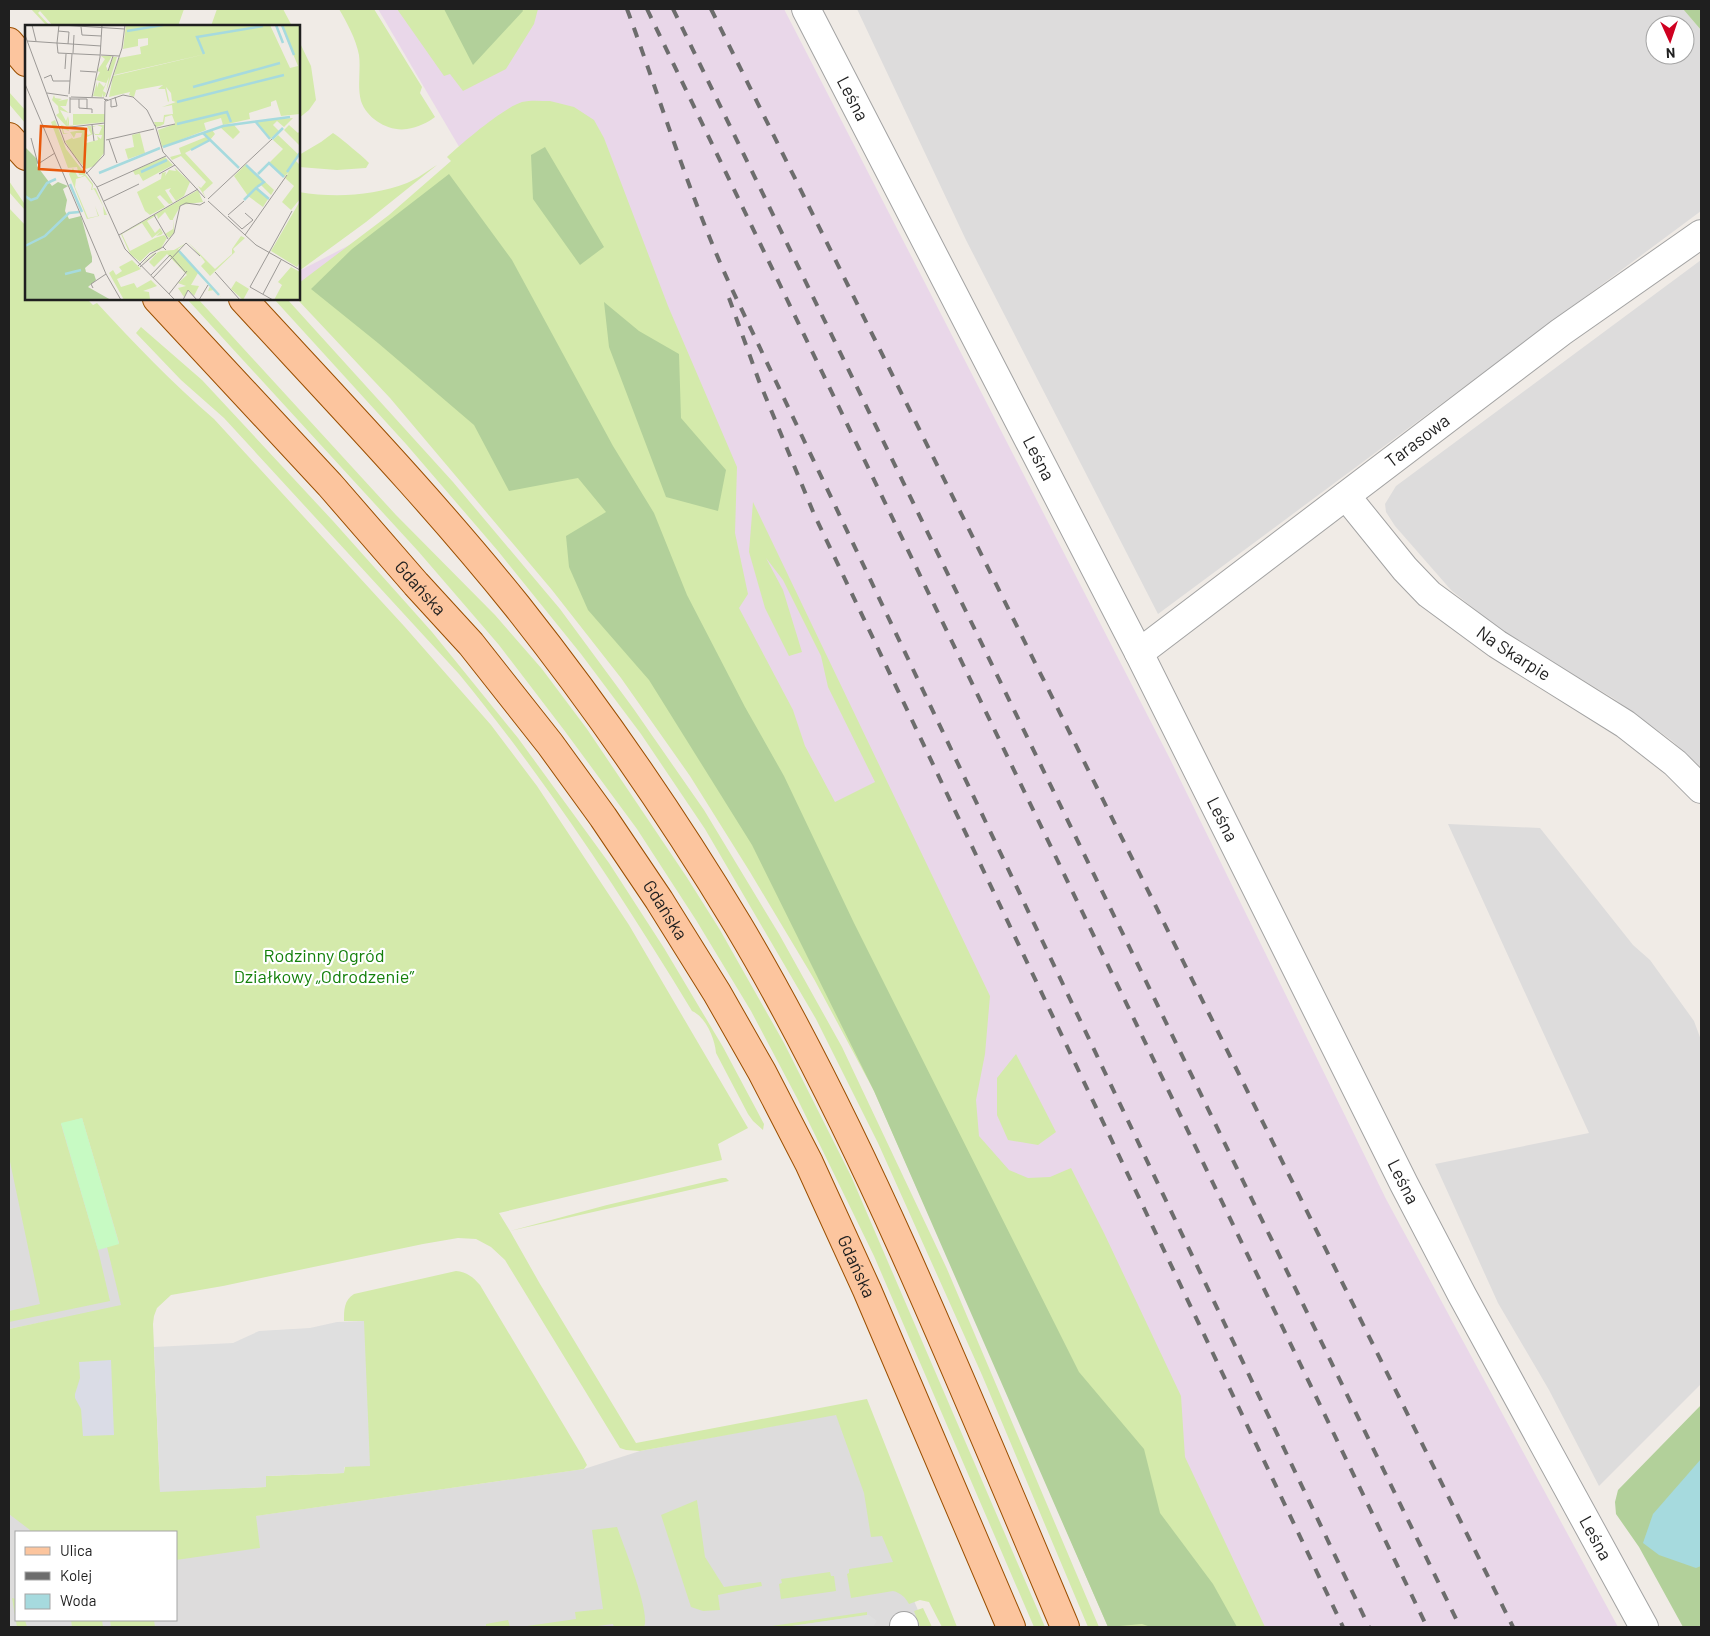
<svg xmlns="http://www.w3.org/2000/svg" width="1710" height="1636" font-family="Barlow,sans-serif">
  <style>
    .residential { fill: #dddcdc; fill-rule: evenodd }
    .industrial { fill: #e9d7e9 }
    .grass { fill: #d4eaab }
    .forest { fill: #b2d09a }
    .park { fill: #c7fac3 }
    .parking { fill: #dfdfdf }
    .plaza { fill: #dadce6 }
    .water { fill: #a6dade }
    .lines { fill: none; stroke-linecap: round; stroke-linejoin: round }
    .minor-casing { stroke: #a3a3a3; stroke-width: 30 }
    .tertiary-casing { stroke: #a3a3a3; stroke-width: 30 }
    .primary-casing { stroke: #9b4f00; stroke-width: 30 }
    .minor { stroke: #fff; stroke-width: 28 }
    .tertiary { stroke: #fff; stroke-width: 28 }
    .primary { stroke: #fcc59e; stroke-width: 28 }
    .rail { stroke: #6d6d6d; stroke-width: 4; stroke-dasharray: 10 10; stroke-linecap: butt }
    .labels { text-anchor: middle; stroke-width: 4.5; stroke-linejoin: round; paint-order: stroke }
    .street-label { font-size: 18px; fill: #1f1f1f; stroke: #fff }
    .park-label { font-size: 18px; fill: #14800b; stroke: #fff }
    .inset-river { fill: none; stroke: #a6dade; stroke-width: 2.5 }
    .inset-road { fill: none; stroke: #9c9996; stroke-width: 1 }
    .view { fill: #e8590c; fill-opacity: 0.15; stroke: #e8590c; stroke-width: 2.5 }
    .inset-edge { fill: none; stroke: #1f1f1f; stroke-width: 2.5 }
  </style>
  <rect width="100%" height="100%" fill="#f0ebe6"/>
  <path class="residential" d="M 857,9 L 1683,9 L 1701,30 L 1701,211 L 1158,614 L 966,240 ZM 1655,25 L 1685,25 L 1685,55 L 1655,55 Z
    M 1701,260 L 1701,767 L 1671,740 L 1613,698 L 1505,634 L 1451,590 L 1395,526 L 1386,512 L 1385,504 L 1396,486 Z
    M 1448,824 L 1540,828 L 1633,945 L 1650,960 L 1694,1021 L 1701,1040 L 1701,1384 L 1599,1486 L 1549,1390 L 1498,1303 L 1435,1164 L 1589,1133 Z
    M 69,1073 L 137,1303 L 9,1329 L 9,1089 Z
    M 836,1414 L 925,1627 L 9,1627 L 9,1510 L 43,1532 L 16,1532 L 16,1620 L 176,1620 L 176,1532 L 255,1516 L 584,1469 L 640,1451 Z"/>
  <path class="industrial" d="M 378,9 L 784,9 L 1169,757 L 1386,1199 L 1618,1627 L 1108,1627 L 772,846 L 299,283 L 299,271 L 478,179 Z"/>
  <path class="grass" d="M 31,9 L 184,9 L 178,26 L 53,26 L 40,11 L 38,13 L 50,26 L 47,26 Z
    M 217,9 L 283,9 L 292,26 L 211,26 Z
    M 339,9 L 374,9 L 422,87 L 420,93 L 435,117 C 427,123 418,127 407,129 C 389,132 367,119 361,101 C 357,86 361,70 359,55 C 356,39 347,23 339,9 Z
    M 397,9 L 538,9 L 534,24 L 506,69 L 463,91 L 450,74 L 444,76 Z
    M 299,41 L 311,66 L 316,100 L 309,110 L 299,118 Z
    M 9,92 L 26,111 L 26,124 L 9,104 Z
    M 550,101 L 574,107 L 594,120 L 604,138 L 668,306 L 737,467 L 735,533 L 748,594 L 739,608 L 793,710 L 805,746 L 835,802 L 875,782 L 828,687 L 821,656 L 783,580 L 766,558 L 783,590 L 802,652 L 789,656 L 765,608 L 749,552 L 753,502 L 990,996 L 985,1054 L 976,1100 L 979,1136 L 1009,1170 L 1028,1178 L 1050,1177 L 1071,1168 L 1104,1233 L 1181,1396 L 1185,1457 L 1265,1627 L 1108,1627 L 999,1374 L 874,1091 L 814,979 L 750,872 L 690,776 L 621,678 L 552,590 L 390,398 L 297,299 L 299,299 L 299,283 L 389,215 L 451,161 L 447,157 C 462,143 503,108 522,102 C 530,100 541,101 550,101 Z
    M 333,133 C 337,135 367,160 369,163 L 366,168 L 337,170 L 299,167 L 299,155 L 321,142 Z
    M 437,165 L 366,222 L 299,271 L 299,192 C 334,198 373,196 407,183 C 417,179 427,171 437,165 Z
    M 9,181 L 26,206 L 24,209 L 9,192 Z
    M 9,208 L 26,226 L 26,299 L 87,299 L 93,305 L 97,303 C 134,343 172,383 214,419 L 404,626 L 491,725 L 537,786 L 629,925 L 748,1128 L 718,1144 L 722,1160 L 499,1213 L 510,1231 L 607,1205 L 722,1178 L 726,1178 L 729,1181 L 510,1231 L 540,1284 L 636,1443 L 867,1399 L 957,1627 L 942,1627 L 929,1602 L 920,1600 L 909,1604 C 905,1597 901,1593 893,1591 L 851,1598 L 847,1574 L 849,1573 L 849,1569 L 893,1562 L 882,1536 L 871,1537 L 864,1493 L 836,1415 L 640,1451 L 626,1450 L 620,1448 L 505,1260 L 491,1247 L 476,1239 L 458,1238 L 423,1244 L 223,1286 L 171,1295 L 157,1308 L 154,1316 L 153,1324 L 160,1491 L 266,1487 L 266,1476 L 344,1473 L 364,1321 L 344,1321 C 344,1310 344,1300 354,1294 L 456,1271 C 467,1272 473,1277 480,1285 L 581,1454 L 587,1465 L 584,1469 L 256,1516 L 260,1548 L 176,1560 L 176,1532 L 29,1532 L 30,1530 L 9,1514 L 9,1329 L 121,1305 L 107,1247 L 119,1243 L 82,1118 L 61,1124 L 98,1250 L 110,1301 L 9,1322 L 9,1311 L 40,1304 L 9,1157 Z
    M 187,299 L 198,299 L 396,515 L 495,615 L 542,669 L 587,729 L 686,876 L 720,930 L 784,1043 L 851,1176 L 1045,1627 L 1034,1627 L 874,1256 L 797,1098 L 751,1011 L 696,920 L 637,829 L 564,730 L 499,645 L 418,551 Z
    M 274,299 L 287,299 L 453,482 L 560,609 L 633,708 L 704,810 L 779,934 L 842,1047 L 947,1269 L 1099,1627 L 1088,1627 L 982,1375 L 878,1143 L 816,1019 L 705,829 L 641,734 L 581,654 L 498,551 L 406,444 Z
    M 141,327 L 202,380 L 333,521 L 432,632 L 518,738 L 609,863 L 664,948 L 723,1047 L 764,1124 L 763,1130 L 753,1121 L 748,1114 L 716,1053 C 715,1039 706,1017 692,1011 C 621,894 546,780 459,674 L 224,418 L 181,380 L 136,333 Z
    M 1016,1054 L 1056,1132 L 1038,1145 L 1008,1140 L 997,1115 L 997,1078 Z
    M 697,1500 L 705,1557 L 724,1587 L 761,1582 L 762,1586 L 718,1595 L 720,1610 L 703,1611 L 691,1607 L 661,1515 Z
    M 617,1527 C 623,1544 651,1613 644,1627 L 614,1627 L 613,1624 L 590,1627 L 520,1627 L 576,1619 L 575,1612 L 603,1609 L 592,1530 Z
    M 830,1572 L 831,1576 L 834,1576 L 836,1591 L 781,1599 L 779,1584 L 782,1583 L 781,1579 Z
    M 12,1598 L 16,1599 L 16,1620 L 25,1620 L 27,1627 L 17,1627 Z
    M 923,1608 L 932,1627 L 920,1627 L 914,1611 Z
    M 867,1612 L 867,1615 L 785,1627 L 765,1627 Z
    M 71,1620 L 102,1620 L 103,1627 L 72,1627 Z
    M 110,1620 L 154,1620 L 155,1627 L 111,1627 Z
    M 508,1620 L 510,1627 L 486,1627 L 486,1624 Z"/>
  <path class="forest" d="M 444,9 L 522,9 L 523,11 L 473,65 Z
    M 1683,9 L 1701,9 L 1701,30 Z
    M 545,147 L 604,247 L 580,265 L 533,199 L 531,155 Z
    M 449,174 L 512,260 L 613,446 L 654,513 L 687,595 L 745,707 L 784,776 L 854,923 L 1079,1372 L 1144,1449 L 1160,1513 L 1213,1584 L 1237,1627 L 1151,1627 L 1142,1624 L 1108,1627 L 874,1091 L 752,845 L 649,680 L 588,610 L 569,567 L 566,536 L 606,512 L 578,478 L 509,491 L 474,425 L 378,343 L 311,289 L 352,249 Z
    M 604,302 L 639,331 L 679,354 L 681,418 L 726,470 L 718,511 L 666,497 L 609,347 Z
    M 1701,1405 L 1701,1627 L 1683,1627 L 1639,1547 L 1616,1514 L 1615,1502 L 1618,1490 Z"/>
  <path class="park" d="M 82,1118 L 119,1244 L 98,1250 L 61,1123 Z"/>
  <path class="parking" d="M 364,1321 L 370,1466 L 344,1467 L 344,1473 L 266,1476 L 266,1487 L 160,1492 L 154,1347 L 233,1343 L 259,1331 L 310,1328 L 337,1322 Z
    M 867,1615 L 869,1615 L 877,1621 L 873,1627 L 785,1627 Z"/>
  <path class="plaza" d="M 111,1360 L 114,1435 L 83,1436 L 81,1409 L 75,1398 L 75,1394 L 80,1378 L 79,1362 Z"/>
  <path class="water" d="M 1701,1459 L 1701,1566 L 1696,1568 L 1659,1555 L 1643,1543 L 1653,1514 Z"/>
  <g class="lines">
    <defs>
      <g id="minor">
        <path id="s1" d="M 1346,496 L 1405,569 L 1429,594 L 1497,644 L 1625,724 L 1675,763 L 1701,789"/>
        <path id="s2" d="M 1139,653 L 1561,332 L 1701,234"/>
        <path d="M 904,1627 L 904,1626"/>
      </g>
      <g id="tertiary">
        <path id="s3" d="M 806,9 L 1139,653 L 1404,1184 L 1462,1295 L 1644,1627"/>
      </g>
      <g id="primary">
        <path d="M 9,42 L 26,62"/>
        <path d="M 9,137 L 26,156"/>
        <path id="s4" d="M 157,299 L 330,485 L 416,584 L 471,644 L 550,744 L 603,817 L 659,900 L 717,993 L 762,1072 L 809,1163 L 867,1290 L 1011,1627"/>
        <path d="M 243,299 C 336,400 431,499 517,606 C 597,707 671,814 738,925 C 800,1029 853,1138 903,1249 C 959,1374 1012,1501 1065,1627"/>
      </g>
    </defs>
    <use href="#minor" class="minor-casing"/>
    <use href="#tertiary" class="tertiary-casing"/>
    <use href="#primary" class="primary-casing"/>
    <use href="#minor" class="minor"/>
    <use href="#tertiary" class="tertiary"/>
    <use href="#primary" class="primary"/>
    <path class="rail" d="M 627,9 C 661,101 689,195 730,285 L 1369,1627
      M 647,9 L 1427,1627
      M 673,9 L 1460,1627
      M 711,9 L 1513,1627
      M 729,298 L 759,381 L 814,514 L 1343,1627"/>
  </g>
  <g class="labels">
    <g class="street-label">
      <text dy="6" stroke="none"><textPath href="#s3" startOffset="101">Leśna</textPath></text>
      <text dy="6" stroke="none"><textPath href="#s2" startOffset="350">Tarasowa</textPath></text>
      <text dy="6" stroke="none"><textPath href="#s3" startOffset="506">Leśna</textPath></text>
      <text dy="6" stroke="none"><textPath href="#s4" startOffset="391">Gdańska</textPath></text>
      <text dy="6" stroke="none"><textPath href="#s1" startOffset="232">Na Skarpie</textPath></text>
      <text dy="6" stroke="none"><textPath href="#s3" startOffset="911">Leśna</textPath></text>
      <text dy="6" stroke="none"><textPath href="#s4" startOffset="796">Gdańska</textPath></text>
      <text dy="6" stroke="none"><textPath href="#s3" startOffset="1316">Leśna</textPath></text>
      <text dy="6" stroke="none"><textPath href="#s4" startOffset="1201">Gdańska</textPath></text>
      <text dy="6" stroke="none"><textPath href="#s3" startOffset="1721">Leśna</textPath></text>
    </g>
    <g class="park-label">
      <text x="324" y="962">Rodzinny Ogród<tspan x="324" dy="21">Działkowy „Odrodzenie”</tspan></text>
    </g>
  </g>
  <g transform="translate(25 25)">
    <rect width="275" height="275" fill="#f0ebe6"/>
    <path d="M 101,0 L 245,0 L 265,43 L 273,41 L 256,0 L 275,0 L 275,89 L 256,91 L 251,75 L 246,77 L 246,81 L 224,88 L 225,94 L 198,100 L 196,93 L 179,98 L 181,105 L 137,122 L 133,105 L 150,99 L 150,98 L 147,90 L 140,92 L 139,99 L 135,101 L 131,102 L 129,97 L 138,97 L 139,90 L 148,89 L 147,80 L 137,82 L 151,77 L 147,76 L 146,68 L 141,62 L 144,76 L 143,77 L 140,64 L 133,64 L 138,60 L 111,65 L 109,72 L 104,70 L 105,67 L 84,72 L 88,51 L 185,28 L 89,50 L 94,33 L 116,29 L 115,22 L 123,20 L 123,13 L 113,14 L 113,21 L 98,24 ZM 76,31 L 87,31 L 81,41 L 83,46 L 88,32 L 92,32 L 82,64 L 81,67 L 84,52 L 78,66 L 81,68 L 80,71 L 78,72 L 78,68 L 77,72 L 68,71 L 72,57 L 72,63 L 74,57 L 79,62 L 81,58 L 71,55 L 75,47 L 72,46 L 80,34 ZM 29,70 L 30,73 L 37,74 L 33,76 L 43,74 L 41,81 L 35,81 L 44,88 L 35,85 L 41,96 L 43,91 L 42,101 L 44,91 L 44,101 L 48,101 L 48,89 L 80,89 L 80,97 L 41,101 L 31,90 L 34,88 L 33,81 L 27,75 ZM 268,93 L 259,102 L 252,96 L 248,100 L 254,106 L 245,114 L 230,96 ZM 30,95 L 41,124 L 68,159 L 68,161 L 67,164 L 70,163 L 71,164 L 82,190 L 79,190 L 78,181 L 69,164 L 66,165 L 67,160 L 60,151 L 51,154 L 50,162 L 63,193 L 73,191 L 70,181 L 74,191 L 62,194 L 44,149 L 48,143 L 53,152 L 56,152 L 59,150 L 54,150 L 52,142 L 43,143 L 26,97 ZM 36,100 L 40,101 L 37,102 L 38,104 L 43,103 L 44,106 L 38,104 L 39,108 L 44,108 L 48,114 L 56,112 L 57,108 L 51,108 L 49,113 L 45,107 L 57,105 L 54,102 L 59,102 L 63,110 L 66,109 L 62,101 L 66,101 L 68,109 L 62,112 L 63,117 L 60,112 L 61,118 L 73,115 L 72,111 L 76,114 L 77,110 L 70,110 L 67,101 L 71,101 L 68,102 L 69,109 L 74,109 L 77,102 L 72,100 L 80,100 L 79,128 L 69,141 L 61,144 L 48,129 L 40,116 L 47,113 L 44,108 L 38,109 ZM 209,100 L 215,107 L 208,114 L 195,102 ZM 264,100 L 273,108 L 275,106 L 275,121 L 259,105 ZM 187,105 L 190,109 L 185,115 L 160,128 L 188,158 L 178,167 L 181,173 L 173,161 L 176,163 L 181,157 L 156,131 L 147,135 L 145,132 L 156,129 L 154,123 L 181,112 L 177,108 ZM 115,108 L 120,128 L 103,134 L 100,124 L 109,122 L 107,110 ZM 253,110 L 274,130 L 270,135 L 275,140 L 275,174 L 266,185 L 257,177 L 269,161 L 260,153 L 264,147 L 259,152 L 244,138 L 258,124 L 248,115 ZM 140,132 L 148,140 L 118,156 L 114,149 L 110,150 L 108,146 ZM 221,139 L 249,165 L 246,170 L 235,159 L 232,162 L 243,174 L 238,182 L 223,171 L 209,151 ZM 149,142 L 165,157 L 159,171 L 151,176 L 144,166 L 146,163 L 140,165 L 148,178 L 144,179 L 135,170 L 132,172 L 140,182 L 125,190 L 120,186 L 112,167 L 136,154 L 137,148 L 141,147 L 140,151 L 144,145 L 151,146 ZM 173,165 L 178,177 L 156,180 L 148,194 L 149,208 L 144,213 L 140,209 L 148,204 L 148,195 L 145,195 L 140,187 L 133,194 L 132,190 L 122,196 L 130,208 L 135,203 L 138,208 L 136,210 L 131,211 L 136,206 L 127,213 L 117,198 L 97,209 L 105,226 L 130,213 L 139,210 L 142,213 L 135,225 L 125,227 L 115,237 L 105,229 L 96,209 ZM 275,176 L 275,237 L 272,242 L 246,226 ZM 216,211 L 220,213 L 208,224 L 210,227 L 185,251 L 176,241 L 180,237 L 178,234 L 163,217 L 153,224 L 196,272 L 189,265 L 183,266 L 185,261 L 173,248 L 166,260 L 174,261 L 169,271 L 163,265 L 159,272 L 153,263 L 161,261 L 153,258 L 162,250 L 142,229 L 129,242 L 124,237 L 133,227 L 116,239 L 128,229 L 136,226 L 149,225 L 163,217 L 190,244 L 207,229 L 207,224 ZM 107,235 L 116,244 L 92,254 L 96,262 L 109,258 L 112,263 L 126,255 L 132,261 L 118,266 L 124,267 L 125,274 L 99,275 L 84,248 L 88,245 L 91,250 L 97,246 L 94,242 ZM 266,242 L 275,247 L 275,275 L 249,275 L 257,260 L 253,257 ZM 211,256 L 224,264 L 218,275 L 206,264 Z" fill="#d4eaab"/>
    <path d="M 0,122 L 12,134 L 12,141 L 27,161 L 33,157 L 43,161 L 38,164 L 42,175 L 40,186 L 44,194 L 56,191 L 67,232 L 67,237 L 60,243 L 61,247 L 69,249 L 71,255 L 63,262 L 86,275 L 0,275 Z" fill="#b2d09a"/>
    <path class="inset-river" d="M 251,0 L 258,18M 257,0 L 269,30M 102,6 L 138,0M 179,29 L 172,12 L 238,1M 168,62 L 255,38M 152,77 L 259,50M 230,96 L 245,114M 152,99 L 202,87 L 206,97M 178,108 L 214,143M 247,114 L 258,103M 138,122 L 198,101 L 265,92M 166,125 L 185,115M 221,140 L 239,157 L 232,162M 116,147 L 142,135M 262,147 L 275,128M 74,148 L 135,123M 233,149 L 244,138 L 259,152M 45,159 L 57,187M 0,171 L 6,175 L 12,173 L 22,158 L 31,154M 219,175 L 231,163 L 244,174M 0,221 L 20,211 L 44,188 L 54,187M 154,226 L 194,270M 40,249 L 56,245"/>
    <path class="inset-road" d="M 7,0 L 11,16M 36,0 L 100,4M 56,2 L 57,10 L 76,11M 33,6 L 44,7 L 43,19M 0,10 L 40,118 L 72,162 L 100,224 L 150,275M 2,16 L 76,21M 32,18 L 33,28 L 75,30M 32,18 L 34,0M 48,28 L 49,10M 76,30 L 94,31M 40,44 L 41,29M 55,46 L 71,47M 83,46 L 88,31M 19,53 L 26,50 L 28,56 L 45,56M 0,59 L 81,249 L 96,275M 22,68 L 43,71M 44,69 L 47,29M 46,72 L 79,73M 67,72 L 75,32 L 77,0M 81,72 L 97,23 L 100,0M 45,74 L 62,74 L 62,84M 54,74 L 54,83 L 67,84 L 67,88M 83,75 L 79,74 L 81,76 L 98,70 L 108,72 L 122,85 L 130,101M 86,75 L 86,82 L 92,81 L 90,72M 45,88 L 45,72M 67,100 L 69,116M 130,100 L 138,127 L 180,173M 37,103 L 80,98M 132,103 L 150,99M 6,113 L 13,139 L 30,128M 81,115 L 129,104M 84,115 L 92,138M 61,149 L 79,130 L 80,76M 134,149 L 150,140M 72,162 L 141,131M 183,174 L 247,114M 79,176 L 114,159M 183,176 L 231,220 L 275,245M 129,190 L 143,214M 203,190 L 219,176M 203,191 L 217,204 L 228,195 L 220,188M 94,210 L 173,164M 220,210 L 262,150M 138,222 L 149,208 L 155,181 L 161,178 L 175,180 L 180,177M 147,232 L 161,248M 113,241 L 125,229 L 138,222 L 141,225M 115,242 L 131,228M 190,247 L 215,275M 126,250 L 145,230 L 147,232M 128,253 L 161,218 L 175,231M 68,263 L 66,259 L 81,249M 144,269 L 162,246M 238,269 L 256,235M 158,275 L 163,265 L 172,275M 174,275 L 183,260M 248,275 L 225,262 L 267,186"/>
    <path class="view" d="M 16,101 L 61,104 L 59,147 L 14,144 Z"/>
    <rect width="275" height="275" class="inset-edge"/>
  </g>
  <rect width="1710" height="1636" fill="none" stroke="#1f1f1f" stroke-width="20"/>
  <rect x="15" y="1531" width="162" height="90" fill="#ffffff" stroke="#a5a5a5"/>
  <rect x="25" y="1547" width="25" height="8" fill="#fcc59e" stroke="#a5a5a5"/>
  <text x="60" y="1556" font-size="15" fill="#1f1f1f">Ulica</text>
  <rect x="25" y="1572" width="25" height="8" fill="#6d6d6d" stroke="#a5a5a5"/>
  <text x="60" y="1581" font-size="15" fill="#1f1f1f">Kolej</text>
  <rect x="25" y="1594" width="25" height="15" fill="#a6dade" stroke="#a5a5a5"/>
  <text x="60" y="1606" font-size="15" fill="#1f1f1f">Woda</text>
  <g transform="translate(1670 40) rotate(177)"><circle r="24" fill="#ffffff" stroke="#a5a5a5"/>
  <path d="M0-4L9 19L0 12L-9 19Z" fill="#cf0021"/>
  <text y="-8" font-size="14" font-weight="bold" text-anchor="middle" fill="#1f1f1f">N</text>
  </g>
</svg>
